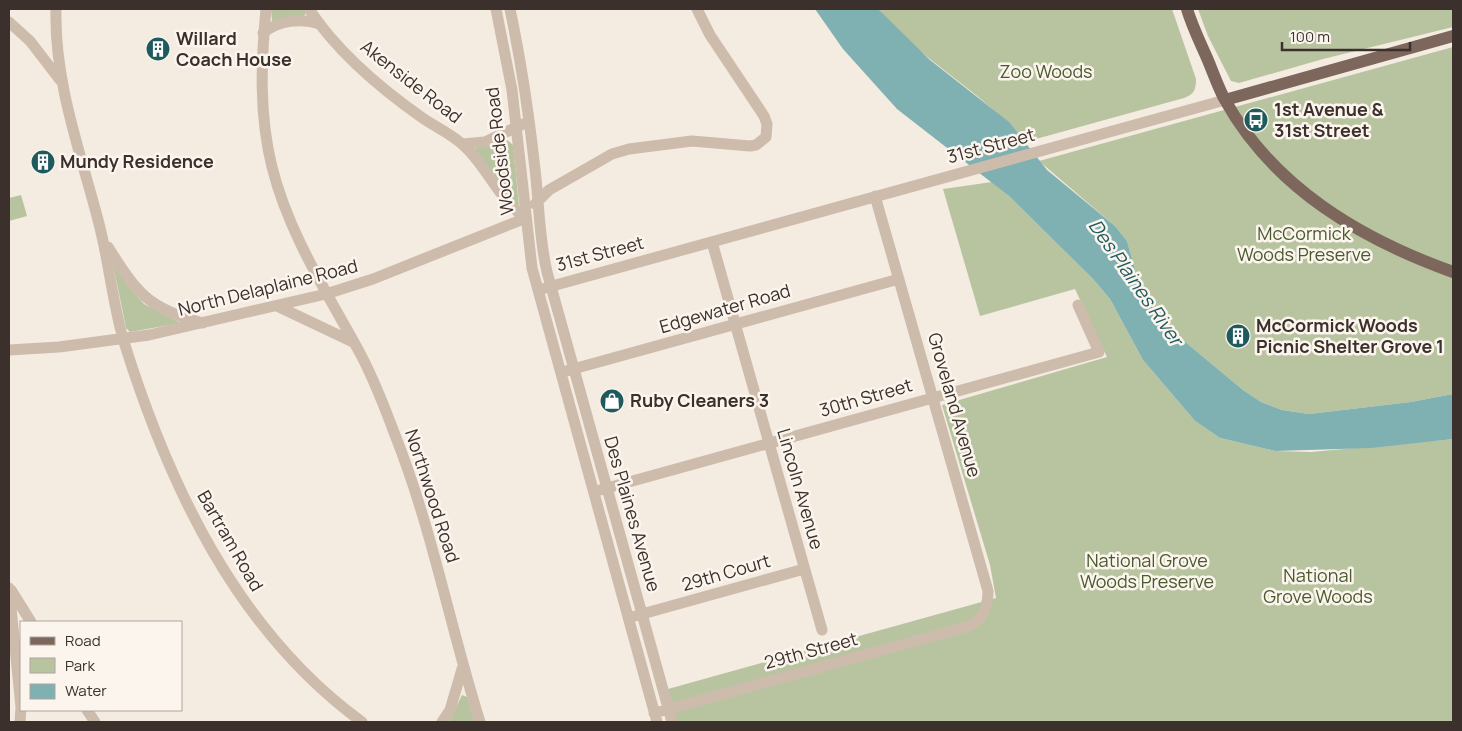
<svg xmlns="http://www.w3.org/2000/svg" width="1462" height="731" font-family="Manrope,sans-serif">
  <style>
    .green { fill: #b8c4a0 }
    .water { fill: #7fb0b2 }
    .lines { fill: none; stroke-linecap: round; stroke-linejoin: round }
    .minor { stroke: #cdbbac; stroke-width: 11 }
    .major { stroke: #7d675c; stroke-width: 12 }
    .labels { text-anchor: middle; stroke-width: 5; stroke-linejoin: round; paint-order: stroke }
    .poi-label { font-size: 18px; font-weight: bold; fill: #3b302b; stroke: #fbf5ee; text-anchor: start }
    .park-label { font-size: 18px; fill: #4a5a2e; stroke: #fbf5ee }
    .street-label { font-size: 18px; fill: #3b302b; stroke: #fbf5ee }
    .water-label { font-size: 19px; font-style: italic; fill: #1f5a5e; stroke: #fbf5ee }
  </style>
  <rect width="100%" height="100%" fill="#f4ebe1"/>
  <path class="green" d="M 271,9 L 304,9 L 306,13 L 304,16 L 272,21 Z
    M 878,9 L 1172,9 L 1196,79 C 1196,90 1194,94 1184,98 L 1025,142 C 983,91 920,61 878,9 Z
    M 1198,9 L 1453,9 L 1453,27 L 1323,59 L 1239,83 L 1231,81 L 1208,36 Z
    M 1453,47 L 1453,394 L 1411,402 L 1309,414 L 1282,410 L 1261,402 L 1243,390 L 1178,336 L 1153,308 L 1138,280 L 1127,241 L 1115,226 L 1039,161 Z
    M 503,140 L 507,140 L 513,145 L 519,206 L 516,207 L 475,150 L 476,148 Z
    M 992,182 L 1009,196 L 1093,279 L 1110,299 L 1143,360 L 1195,421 L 1220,438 L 1275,451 L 1311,452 L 1453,439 L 1453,722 L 677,722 L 668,689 L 996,598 L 990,565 L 942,405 L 1107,357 L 1075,289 L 980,316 L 943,189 Z
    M 21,195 L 27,216 L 9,221 L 9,198 Z
    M 113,264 L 128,286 L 144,304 L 181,323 L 130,332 L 126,328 Z
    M 462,695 L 467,697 L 475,722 L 449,722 Z"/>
  <path class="water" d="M 815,9 L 878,9 L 930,60 L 1009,122 L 1047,170 L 1115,226 L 1127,241 L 1138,280 L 1153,308 L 1178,336 L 1243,390 L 1261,402 L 1282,410 L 1309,414 L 1411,402 L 1453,394 L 1453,439 L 1371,448 L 1275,451 L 1220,438 L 1195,421 L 1143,360 L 1110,299 L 1093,279 L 1009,196 L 897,109 L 843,49 Z"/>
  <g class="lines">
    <path class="minor" d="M 56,9 C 54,81 80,151 98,220 C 109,260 112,302 124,342 C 169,486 237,631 362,722
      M 266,9 C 261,62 259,115 272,167 C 289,235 328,294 361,355 C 374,380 385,408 395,435 C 432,528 450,627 480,722
      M 309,9 C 338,53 381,89 424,119 C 436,127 451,134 462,144 C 487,165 498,200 526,218
      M 496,9 L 512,90 L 532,268 L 657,722
      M 510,9 C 521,61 529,115 535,169 C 539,203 539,238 547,272 L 672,722
      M 9,22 L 30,41 L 60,80
      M 263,33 C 278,20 302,18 320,24
      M 462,144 L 485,142 L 523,124
      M 535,204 L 549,190 L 612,154 L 629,149 L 692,141 L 750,146 L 756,145 L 766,137 L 767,124 L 764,116 L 710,35 L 697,9
      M 712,242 L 822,630
      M 108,247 C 137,293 148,309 203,323
      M 545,288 L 1225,100
      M 277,306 L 353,342
      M 9,350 L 59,347 L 149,335 L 326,294 L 373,279 L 526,218
      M 566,371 L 899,279
      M 600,490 L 1099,352 L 1078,305
      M 9,588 L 21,707 L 20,722
      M 11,590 L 31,622
      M 635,616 L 804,569
      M 87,710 L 95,722
      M 654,713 L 966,627 C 982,622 988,607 988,591 L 875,196
      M 442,722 L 450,710 L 462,669"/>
    <path class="major" d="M 1187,9 C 1192,26 1200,42 1207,58 C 1213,72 1218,87 1225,100 C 1274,188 1361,239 1453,272
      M 1225,100 L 1453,36"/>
  </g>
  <defs>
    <symbol id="building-disc" viewBox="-11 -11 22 22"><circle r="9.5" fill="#1f5a5e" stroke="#fbf5ee"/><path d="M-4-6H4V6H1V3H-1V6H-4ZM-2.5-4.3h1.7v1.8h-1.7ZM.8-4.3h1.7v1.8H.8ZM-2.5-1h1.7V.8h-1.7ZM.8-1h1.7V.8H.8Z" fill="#fff"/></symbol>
    <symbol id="bus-disc" viewBox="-11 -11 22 22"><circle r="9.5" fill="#1f5a5e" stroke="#fbf5ee"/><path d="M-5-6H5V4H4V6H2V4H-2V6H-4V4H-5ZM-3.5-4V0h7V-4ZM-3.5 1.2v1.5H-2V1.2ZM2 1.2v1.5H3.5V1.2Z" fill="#fff"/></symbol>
    <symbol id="shop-disc" viewBox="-11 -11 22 22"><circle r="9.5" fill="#1f5a5e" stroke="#fbf5ee"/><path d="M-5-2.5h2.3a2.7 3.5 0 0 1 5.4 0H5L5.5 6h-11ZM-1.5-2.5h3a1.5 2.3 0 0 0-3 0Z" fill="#fff"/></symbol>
  </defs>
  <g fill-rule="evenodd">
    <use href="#building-disc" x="144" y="35" width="28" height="28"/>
    <use href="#bus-disc" x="1242" y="106" width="28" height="28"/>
    <use href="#building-disc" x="29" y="148" width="28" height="28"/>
    <use href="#building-disc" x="1224" y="322" width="28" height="28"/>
    <use href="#shop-disc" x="598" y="387" width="28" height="28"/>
  </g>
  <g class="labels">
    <g class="poi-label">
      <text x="176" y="45">Willard<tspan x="176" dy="21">Coach House</tspan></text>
      <text x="1274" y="116">1st Avenue &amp;<tspan x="1274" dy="21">31st Street</tspan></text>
      <text x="60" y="168">Mundy Residence</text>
      <text x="1256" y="332">McCormick Woods<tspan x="1256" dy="21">Picnic Shelter Grove 1</tspan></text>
      <text x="630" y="407">Ruby Cleaners 3</text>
    </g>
    <g class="park-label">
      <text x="1046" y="78">Zoo Woods</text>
      <text x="1304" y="240">McCormick<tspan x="1304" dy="21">Woods Preserve</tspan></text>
      <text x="1147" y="567">National Grove<tspan x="1147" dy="21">Woods Preserve</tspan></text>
      <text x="1318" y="582">National<tspan x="1318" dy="21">Grove Woods</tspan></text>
    </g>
    <g class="street-label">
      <text transform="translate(411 82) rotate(38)" y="6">Akenside Road</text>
      <text transform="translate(991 146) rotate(-15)" y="6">31st Street</text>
      <text transform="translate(500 151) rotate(-97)" y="6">Woodside Road</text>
      <text transform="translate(600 254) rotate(-15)" y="6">31st Street</text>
      <text transform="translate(268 288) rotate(-14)" y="6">North Delaplaine Road</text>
      <text transform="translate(725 309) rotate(-16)" y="6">Edgewater Road</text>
      <text transform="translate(866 398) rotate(-16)" y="6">30th Street</text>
      <text transform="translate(954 405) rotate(74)" y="6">Groveland Avenue</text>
      <text transform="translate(800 489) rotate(74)" y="6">Lincoln Avenue</text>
      <text transform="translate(432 496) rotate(72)" y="6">Northwood Road</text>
      <text transform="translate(632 514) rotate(74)" y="6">Des Plaines Avenue</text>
      <text transform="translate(230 541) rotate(60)" y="6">Bartram Road</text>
      <text transform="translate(726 573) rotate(-16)" y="6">29th Court</text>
      <text transform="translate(811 651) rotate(-15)" y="6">29th Street</text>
    </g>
    <g class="water-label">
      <text transform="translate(1136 282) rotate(55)" y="7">Des Plaines River</text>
    </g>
  </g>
  <rect width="1462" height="731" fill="none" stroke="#3b302b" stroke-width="20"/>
  <rect x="20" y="621" width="162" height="90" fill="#fbf5ee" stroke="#aea6a0"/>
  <rect x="30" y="637" width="25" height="8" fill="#7d675c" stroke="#aea6a0"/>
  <text x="65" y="646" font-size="15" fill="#3b302b">Road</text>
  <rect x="30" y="658" width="25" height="15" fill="#b8c4a0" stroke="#aea6a0"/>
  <text x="65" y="671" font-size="15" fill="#3b302b">Park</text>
  <rect x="30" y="684" width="25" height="15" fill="#7fb0b2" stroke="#aea6a0"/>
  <text x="65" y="696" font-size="15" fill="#3b302b">Water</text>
  <path d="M1282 42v8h128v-8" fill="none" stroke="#3b302b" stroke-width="2.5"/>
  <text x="1290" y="42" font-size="15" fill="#3b302b" stroke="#fbf5ee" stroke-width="4" paint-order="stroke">100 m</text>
</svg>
